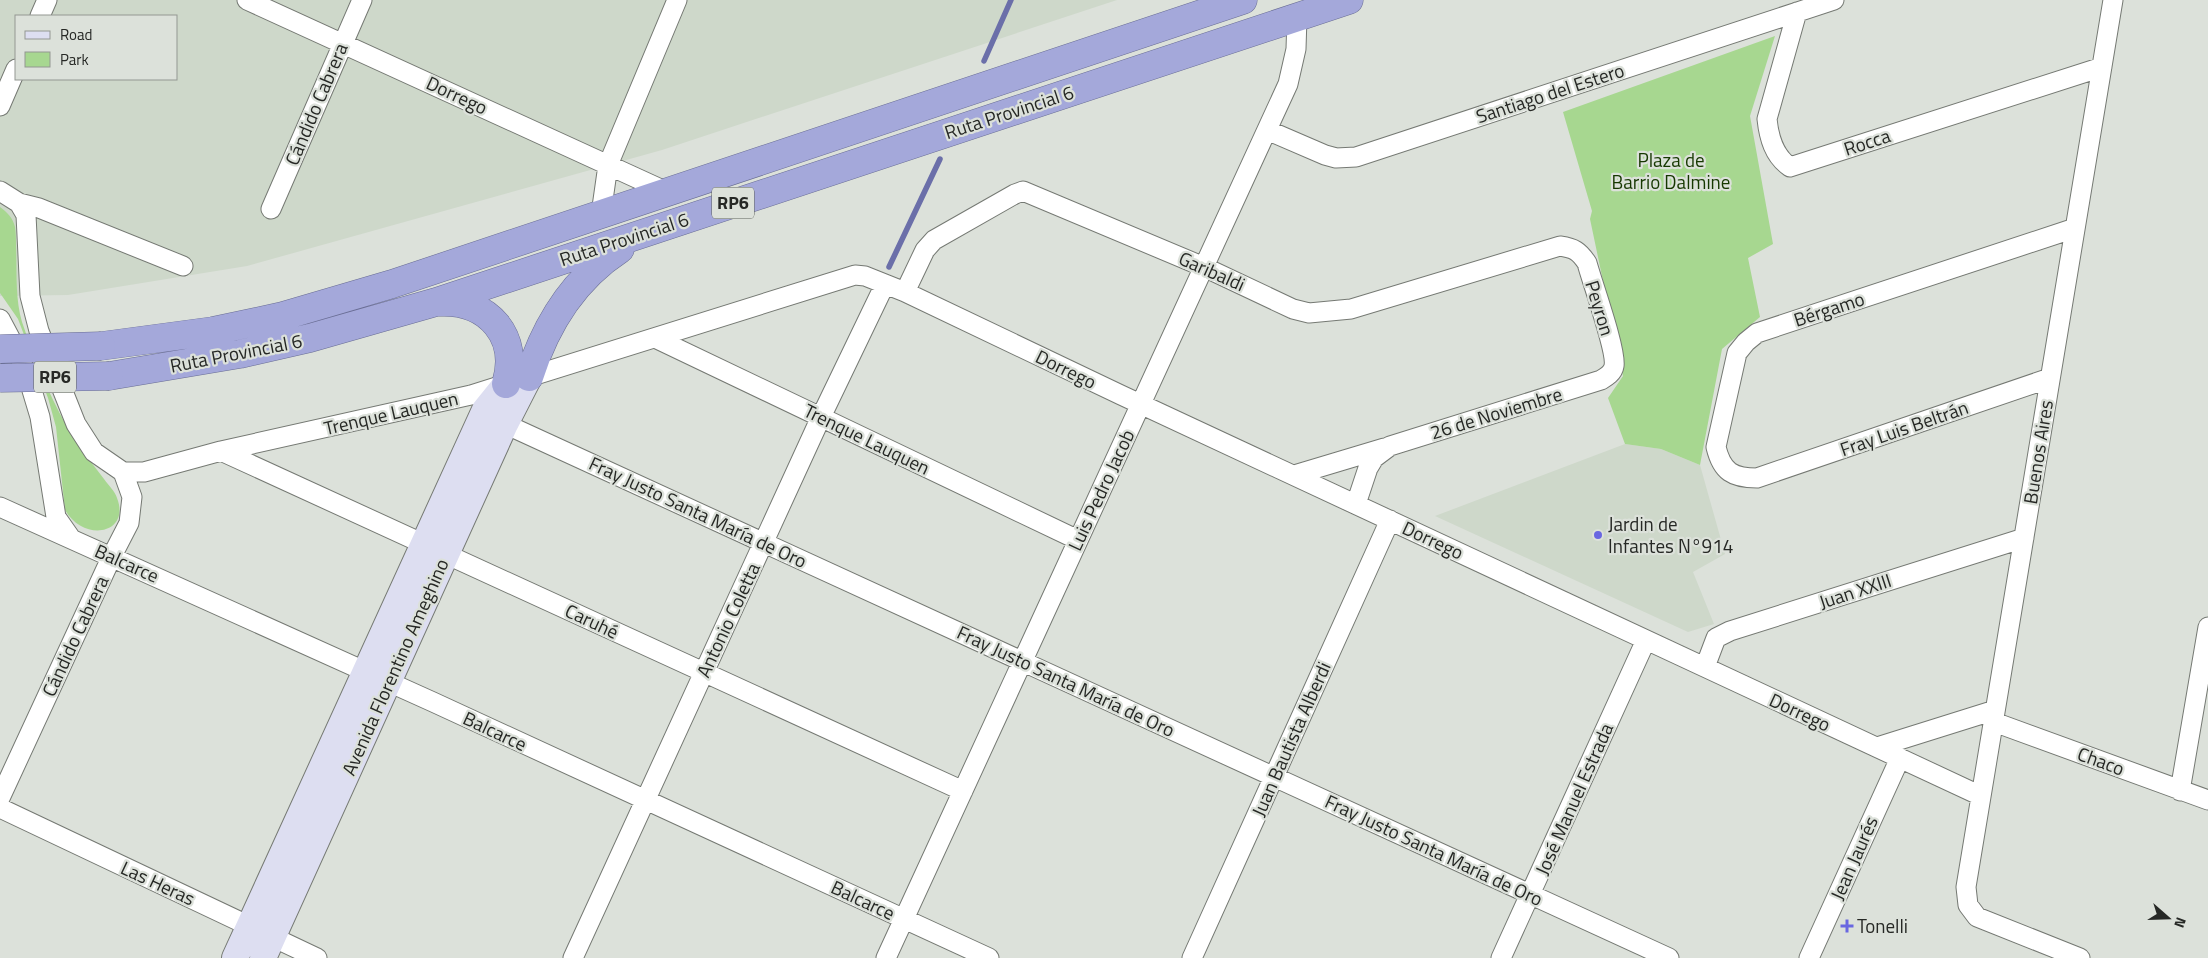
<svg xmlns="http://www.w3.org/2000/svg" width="2208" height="958" font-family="'Titillium Web',sans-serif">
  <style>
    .built { fill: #ced8ca; fill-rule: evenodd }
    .green { fill: #a7d790 }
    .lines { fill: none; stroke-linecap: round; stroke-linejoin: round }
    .stream { stroke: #6b6fa9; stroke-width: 5.5 }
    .minor-casing { stroke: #757973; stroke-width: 21 }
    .secondary-casing { stroke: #757973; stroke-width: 28 }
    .trunk-casing { stroke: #696d94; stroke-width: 29 }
    .minor { stroke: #fff; stroke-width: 19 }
    .secondary { stroke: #dddef1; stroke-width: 26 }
    .trunk { stroke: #a4a8da; stroke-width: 28 }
    .trunk-bridge-casing { stroke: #696d94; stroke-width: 29; stroke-linecap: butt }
    .trunk-bridge { stroke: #a4a8da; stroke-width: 28 }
    .poi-dot { fill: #6967e1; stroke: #dce1da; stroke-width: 2 }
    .labels { text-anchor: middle; stroke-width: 4.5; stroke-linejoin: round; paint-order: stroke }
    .shield { fill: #dce1da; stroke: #5d605b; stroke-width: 1 }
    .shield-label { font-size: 18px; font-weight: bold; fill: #262825 }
    .street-label { font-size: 19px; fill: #262825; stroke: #dce1da }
    .park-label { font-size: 19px; fill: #163800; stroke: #dce1da }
    .poi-label { font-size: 19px; fill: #262825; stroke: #dce1da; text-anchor: start }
  </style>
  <rect width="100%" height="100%" fill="#dce1da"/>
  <path class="built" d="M 0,0 L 1117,0 L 662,150 L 247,266 L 68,295 L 0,296 ZM 16,16 L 176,16 L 176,79 L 16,79 Z
    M 1625,444 L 1661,449 L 1700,465 L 1725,554 L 1693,572 L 1714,624 L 1688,632 L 1435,516 Z"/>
  <path class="green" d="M 1775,36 L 1750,116 L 1773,244 L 1748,258 L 1760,317 L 1722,349 L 1700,465 L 1661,449 L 1625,444 L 1608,398 L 1623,376 L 1590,219 L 1592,211 L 1563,112 Z
    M 0,207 C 7,212 13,218 15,227 C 16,233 16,240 16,246 C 17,271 15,298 22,322 C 36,363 53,406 77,443 C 85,455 95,467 104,479 C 108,485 115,491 117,498 C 131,534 84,543 65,510 L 56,427 L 48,398 L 18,319 L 0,293 Z"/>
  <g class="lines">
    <path class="stream" d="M 984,61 L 1011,0
      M 889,267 L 940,159"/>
    <defs>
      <path id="minor" d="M 247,0 L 667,192
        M 1797,12 L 1767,119 C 1769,138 1774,156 1790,167 L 2102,67
        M 40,16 L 47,0
        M 0,106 L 16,69
        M 1267,130 L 1325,155 L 1336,158 L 1356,157 L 1834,0
        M 0,191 L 19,203 L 26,215 L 30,296 L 39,331 L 76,424 L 94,452 L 123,472
        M 19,203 L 39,208 L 183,266
        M 271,209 L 362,0
        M 601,214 L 608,165 L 677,0
        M 905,292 L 925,250 L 934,240 L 1015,194 L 1023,191 L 1204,267 L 1293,309 L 1309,313 L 1351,309 L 1560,246 C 1574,248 1579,251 1587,263 C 1592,282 1617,351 1614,366 C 1613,373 1606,377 1601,380 L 1390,446 L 1374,458 L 1368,468 L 1356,504
        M 0,319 L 18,353 L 31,387 L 40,417 L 56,517 L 70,537
        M 655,338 L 1078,540
        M 2050,378 L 1757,478 C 1733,478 1722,472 1716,447 L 1737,353 L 1746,342 L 1757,333 L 2075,228
        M 494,419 L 1669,958
        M 221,451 L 963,791
        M 123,472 L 144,472 L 221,451 L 471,395 L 855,275 L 865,276 L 905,292 L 1121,395 L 1981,796
        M 1294,475 L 1384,448
        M 0,507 L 433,702 L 989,958
        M 1705,667 L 1716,638 L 1730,631 L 2024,538
        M 1994,722 L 2208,800
        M 1877,747 L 1995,710
        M 2180,791 L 2208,627
        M 0,798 L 112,556 L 129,523 L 132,497 L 123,472
        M 0,808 L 317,958
        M 573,958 L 821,417 L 885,284
        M 886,958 L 1288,84 L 1296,49 L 1297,17
        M 1192,958 L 1390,520
        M 1501,958 L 1646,640
        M 1809,958 L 1900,758
        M 2080,958 L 1977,917 L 1968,905 L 1966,887 L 2113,0"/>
      <path id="secondary" d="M 235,958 L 485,410 L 506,384
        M 263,958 L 505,424 L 529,377"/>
      <path id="trunk" d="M 440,302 C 489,300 520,337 506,384
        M 101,346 L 213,331 L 283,316 L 392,284 L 1243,0
        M 109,376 L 240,354 L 310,338 L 436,302 L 1349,0
        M 529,377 C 545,326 574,279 620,249"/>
    </defs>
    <use href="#minor" class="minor-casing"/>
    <use href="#secondary" class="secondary-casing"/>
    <use href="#trunk" class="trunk-casing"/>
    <use href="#minor" class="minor"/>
    <use href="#secondary" class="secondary"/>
    <use href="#trunk" class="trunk"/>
    <defs>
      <path id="trunk-bridge" d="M 0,349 L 101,346
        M 0,378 L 109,376"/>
    </defs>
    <use href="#trunk-bridge" class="trunk-bridge-casing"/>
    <use href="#trunk-bridge" class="trunk-bridge"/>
  </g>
  <g class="poi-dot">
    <circle cx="1598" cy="535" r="5"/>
    <path d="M1844.5 918.5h5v5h5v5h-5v5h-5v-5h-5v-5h5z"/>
  </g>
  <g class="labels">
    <g class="shield">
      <rect x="712" y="187.5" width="42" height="31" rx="4"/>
      <rect x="34" y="361.5" width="42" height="31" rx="4"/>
    </g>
    <g class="shield-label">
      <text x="733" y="209">RP6</text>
      <text x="55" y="383">RP6</text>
    </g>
    <g class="street-label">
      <text transform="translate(1550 93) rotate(-18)" y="7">Santiago del Estero</text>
      <text transform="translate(457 95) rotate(25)" y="7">Dorrego</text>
      <text transform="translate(316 104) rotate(-67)" y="7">Cándido Cabrera</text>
      <text transform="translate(1009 112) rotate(-18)" y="7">Ruta Provincial 6</text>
      <text transform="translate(1867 142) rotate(-18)" y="7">Rocca</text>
      <text transform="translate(624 239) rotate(-18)" y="7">Ruta Provincial 6</text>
      <text transform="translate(1212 271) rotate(24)" y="7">Garibaldi</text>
      <text transform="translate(1600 308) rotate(73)" y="7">Peyron</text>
      <text transform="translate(1829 309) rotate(-18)" y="7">Bérgamo</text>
      <text transform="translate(236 353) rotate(-11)" y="7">Ruta Provincial 6</text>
      <text transform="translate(1066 369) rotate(26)" y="7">Dorrego</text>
      <text transform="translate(391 413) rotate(-13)" y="7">Trenque Lauquen</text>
      <text transform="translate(1496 413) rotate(-17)" y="7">26 de Noviembre</text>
      <text transform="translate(1904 428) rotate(-19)" y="7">Fray Luis Beltrán</text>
      <text transform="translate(867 439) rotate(26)" y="7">Trenque Lauquen</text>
      <text transform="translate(2038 452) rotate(-81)" y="7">Buenos Aires</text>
      <text transform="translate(1101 490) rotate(-65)" y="7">Luis Pedro Jacob</text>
      <text transform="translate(698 512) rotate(25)" y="7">Fray Justo Santa María de Oro</text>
      <text transform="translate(1433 540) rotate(25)" y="7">Dorrego</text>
      <text transform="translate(127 563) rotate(24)" y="7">Balcarce</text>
      <text transform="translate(1855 591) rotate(-18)" y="7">Juan XXIII</text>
      <text transform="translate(728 620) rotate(-65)" y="7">Antonio Coletta</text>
      <text transform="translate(592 621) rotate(25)" y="7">Caruhé</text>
      <text transform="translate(75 636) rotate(-65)" y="7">Cándido Cabrera</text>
      <text transform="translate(395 667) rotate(-66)" y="7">Avenida Florentino Ameghino</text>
      <text transform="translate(1066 681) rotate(25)" y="7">Fray Justo Santa María de Oro</text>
      <text transform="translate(1800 712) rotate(25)" y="7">Dorrego</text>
      <text transform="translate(495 731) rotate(25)" y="7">Balcarce</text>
      <text transform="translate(1291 739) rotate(-66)" y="7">Juan Bautista Alberdi</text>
      <text transform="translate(2101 761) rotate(20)" y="7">Chaco</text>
      <text transform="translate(1574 799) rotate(-66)" y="7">José Manuel Estrada</text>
      <text transform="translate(1434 850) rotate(25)" y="7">Fray Justo Santa María de Oro</text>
      <text transform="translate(1854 858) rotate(-66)" y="7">Jean Jaurés</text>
      <text transform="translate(158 883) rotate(25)" y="7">Las Heras</text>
      <text transform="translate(863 900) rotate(25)" y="7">Balcarce</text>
    </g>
    <g class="park-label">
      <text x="1671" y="167">Plaza de<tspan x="1671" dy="22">Barrio Dalmine</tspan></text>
    </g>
    <g class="poi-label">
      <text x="1608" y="531">Jardin de<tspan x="1608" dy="22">Infantes N°914</tspan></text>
      <text x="1857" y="933">Tonelli</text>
    </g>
  </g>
  <rect x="15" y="15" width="162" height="65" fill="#dce1da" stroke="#939792"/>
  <rect x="25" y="31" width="25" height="8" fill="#dddef1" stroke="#939792"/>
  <text x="60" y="40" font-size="15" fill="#262825">Road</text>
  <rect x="25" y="52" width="25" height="15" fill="#a7d790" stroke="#939792"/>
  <text x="60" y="65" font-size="15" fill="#262825">Park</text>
  <g transform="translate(2168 918) rotate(110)" stroke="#dce1da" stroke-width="4" paint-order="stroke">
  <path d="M0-4L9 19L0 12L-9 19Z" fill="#262825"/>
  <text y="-8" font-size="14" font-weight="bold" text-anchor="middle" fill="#262825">N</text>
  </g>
</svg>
